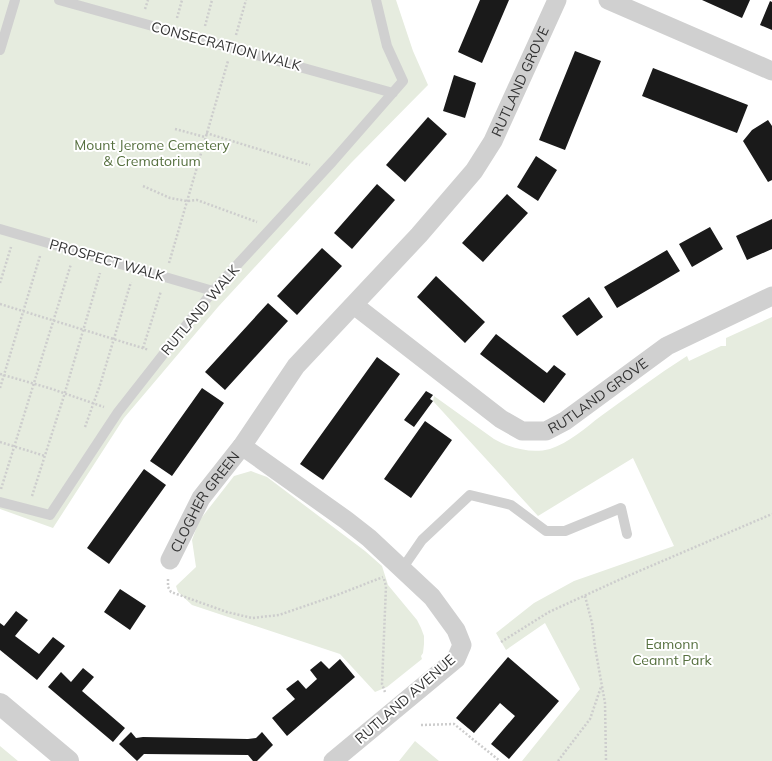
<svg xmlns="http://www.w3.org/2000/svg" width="772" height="761" font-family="Mulish,sans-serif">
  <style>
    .green { fill: #e6ecdf }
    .building { fill: #1a1a1a }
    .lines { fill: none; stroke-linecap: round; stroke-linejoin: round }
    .path { stroke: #cdcdcd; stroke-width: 2.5; stroke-dasharray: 2 2; stroke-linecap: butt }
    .service { stroke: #d0d0d0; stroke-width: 10 }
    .minor { stroke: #d0d0d0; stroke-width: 19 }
    .tertiary { stroke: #d0d0d0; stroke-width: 22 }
    .labels { text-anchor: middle; stroke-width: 4; stroke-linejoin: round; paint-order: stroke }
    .street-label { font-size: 14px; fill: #333; stroke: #fff }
    .park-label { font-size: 14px; fill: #56703f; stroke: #fff }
  </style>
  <rect width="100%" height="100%" fill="#fff"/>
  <path class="green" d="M 0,0 L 396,0 L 413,51 L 428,85 L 351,163 L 218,307 L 124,418 L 53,528 L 0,509 Z
    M 772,317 L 772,761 L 522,761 L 580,689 L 545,623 L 506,650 L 496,633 L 534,603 L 574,581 L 674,546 L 633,458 L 538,516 L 433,401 L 434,396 L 494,439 C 510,448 531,454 550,449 C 569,443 585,428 601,416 C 629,396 657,375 687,356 L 689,361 L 721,346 L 726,346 L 726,338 Z
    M 251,471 L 267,477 L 365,551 L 382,566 L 388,585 L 417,620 L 421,628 L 424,636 L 424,644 L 423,653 L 421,656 L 422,659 L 387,687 L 375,692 L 340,654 L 192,605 L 178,592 L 176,586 L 196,567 L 192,540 L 199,521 L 234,476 Z
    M 415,741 L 439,761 L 399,761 Z
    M 0,746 L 18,761 L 0,761 Z"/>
  <path class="building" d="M 480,0 L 509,0 L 482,63 L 458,52 Z
    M 702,0 L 750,0 L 742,18 Z
    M 770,1 L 772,2 L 772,30 L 760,25 Z
    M 575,51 L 601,61 L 565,150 L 539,140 Z
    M 653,68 L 748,105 L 737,133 L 642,96 Z
    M 454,75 L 476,83 L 465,118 L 443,111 Z
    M 428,117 L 447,134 L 405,182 L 386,165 Z
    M 768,120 L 772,126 L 772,180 L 768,182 L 743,141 L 752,130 Z
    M 536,156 L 557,170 L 538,201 L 517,187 Z
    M 377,184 L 395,200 L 352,249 L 334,233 Z
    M 507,194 L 528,213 L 483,262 L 462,243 Z
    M 772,219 L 772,249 L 747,260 L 736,236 Z
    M 710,227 L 723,249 L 692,267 L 679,244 Z
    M 322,248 L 342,266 L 297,315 L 277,296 Z
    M 667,250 L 680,271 L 617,308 L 604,287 Z
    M 436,276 L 485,322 L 465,343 L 417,297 Z
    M 589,297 L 603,317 L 577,336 L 562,316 Z
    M 268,303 L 288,321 L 225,390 L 205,372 Z
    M 496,334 L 547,373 L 554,365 L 566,374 L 544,403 L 480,354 Z
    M 377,357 L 400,374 L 323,480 L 300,464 Z
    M 202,388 L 224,403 L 172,476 L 150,461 Z
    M 426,391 L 433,395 L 430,399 L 433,401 L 414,427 L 404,420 Z
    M 425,421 L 452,440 L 411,498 L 384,479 Z
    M 144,469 L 166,485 L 109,564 L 87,548 Z
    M 120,589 L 146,606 L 130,630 L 104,612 Z
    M 16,611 L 28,620 L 15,636 L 39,654 L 53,637 L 65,646 L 37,680 L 0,650 L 0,623 L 4,626 Z
    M 508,657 L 559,701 L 509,759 L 491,744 L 515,716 L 500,703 L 474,733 L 456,718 Z
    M 340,659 L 355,677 L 287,736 L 272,718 L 295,699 L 286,689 L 298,680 L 306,689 L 317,679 L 310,670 L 321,661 L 329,669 Z
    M 83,668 L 94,677 L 82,691 L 125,728 L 113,742 L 48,687 L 61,672 L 71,682 Z
    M 131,732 L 136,738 L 143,737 L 248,739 L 256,738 L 262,732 L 273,745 L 257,761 L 253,761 L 248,755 L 144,754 L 137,761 L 119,744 Z"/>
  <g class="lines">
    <path class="path" d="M 145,9 L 148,0
      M 177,18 L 182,0
      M 205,26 L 212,0
      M 236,35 L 246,0
      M 175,129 L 205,137
      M 206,133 L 310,165
      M 143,186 L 170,198 L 187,201 L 197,200 L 257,222
      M 169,263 L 228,61
      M 0,283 L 11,247
      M 0,304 L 149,350
      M 143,348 L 161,291
      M 0,374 L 49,388 L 104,407
      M 0,388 L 40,256
      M 85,427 L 100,385 L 131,282
      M 0,442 L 45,456
      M 1,489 L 71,264
      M 32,496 L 63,399 L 100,273
      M 168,579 L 168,587 L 171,592 L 227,612 L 252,618 L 279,615 L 337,595 L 383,577
      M 384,579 L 386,586 L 382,684 L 385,692
      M 585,596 L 592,623 L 595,647 L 605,703 L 606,761
      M 501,642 L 549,612 L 623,578 L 772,514
      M 421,725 L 454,724 L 500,761
      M 558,761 L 590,719 L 601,687"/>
    <path class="service" d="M 59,0 L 393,93
      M 0,50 L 15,0
      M 0,229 L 213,291
      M 0,502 L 50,515 L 118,412 L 213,291 L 333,161 L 403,81 L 387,46 L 376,0
      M 402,569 L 422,540 L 470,495 L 511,505 L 546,531 L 565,531 L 621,508 L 627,534"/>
    <g class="minor">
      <path d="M 608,0 L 772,71"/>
      <path id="s1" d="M 354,305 L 501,419 L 522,431 L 546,431 L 565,421 L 667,346 L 772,296"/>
      <path d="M 242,446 L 346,520 L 369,538 L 432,597 L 456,630 L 462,645 L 456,659 L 333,761"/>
      <path id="s2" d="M 170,560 L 201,498 L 242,446 L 296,366 L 419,235 L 474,171 L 493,141 L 557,0"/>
    </g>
    <path class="tertiary" d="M 0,704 L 68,761"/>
  </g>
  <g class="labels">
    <g class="street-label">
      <text transform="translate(226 46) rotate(15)" y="5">CONSECRATION WALK</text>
      <text dy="5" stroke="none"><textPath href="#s2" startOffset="597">RUTLAND GROVE</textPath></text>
      <text transform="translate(107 260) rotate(16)" y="5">PROSPECT WALK</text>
      <text transform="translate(200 310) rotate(-50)" y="5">RUTLAND WALK</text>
      <text dy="5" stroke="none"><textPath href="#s1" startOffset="297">RUTLAND GROVE</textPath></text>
      <text dy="5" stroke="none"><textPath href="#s2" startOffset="68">CLOGHER GREEN</textPath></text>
      <text transform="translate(405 699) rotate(-41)" y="5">RUTLAND AVENUE</text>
    </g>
    <g class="park-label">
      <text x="152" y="150">Mount Jerome Cemetery<tspan x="152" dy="16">&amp; Crematorium</tspan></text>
      <text x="672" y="649">Eamonn<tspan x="672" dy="16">Ceannt Park</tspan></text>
    </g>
  </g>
</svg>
